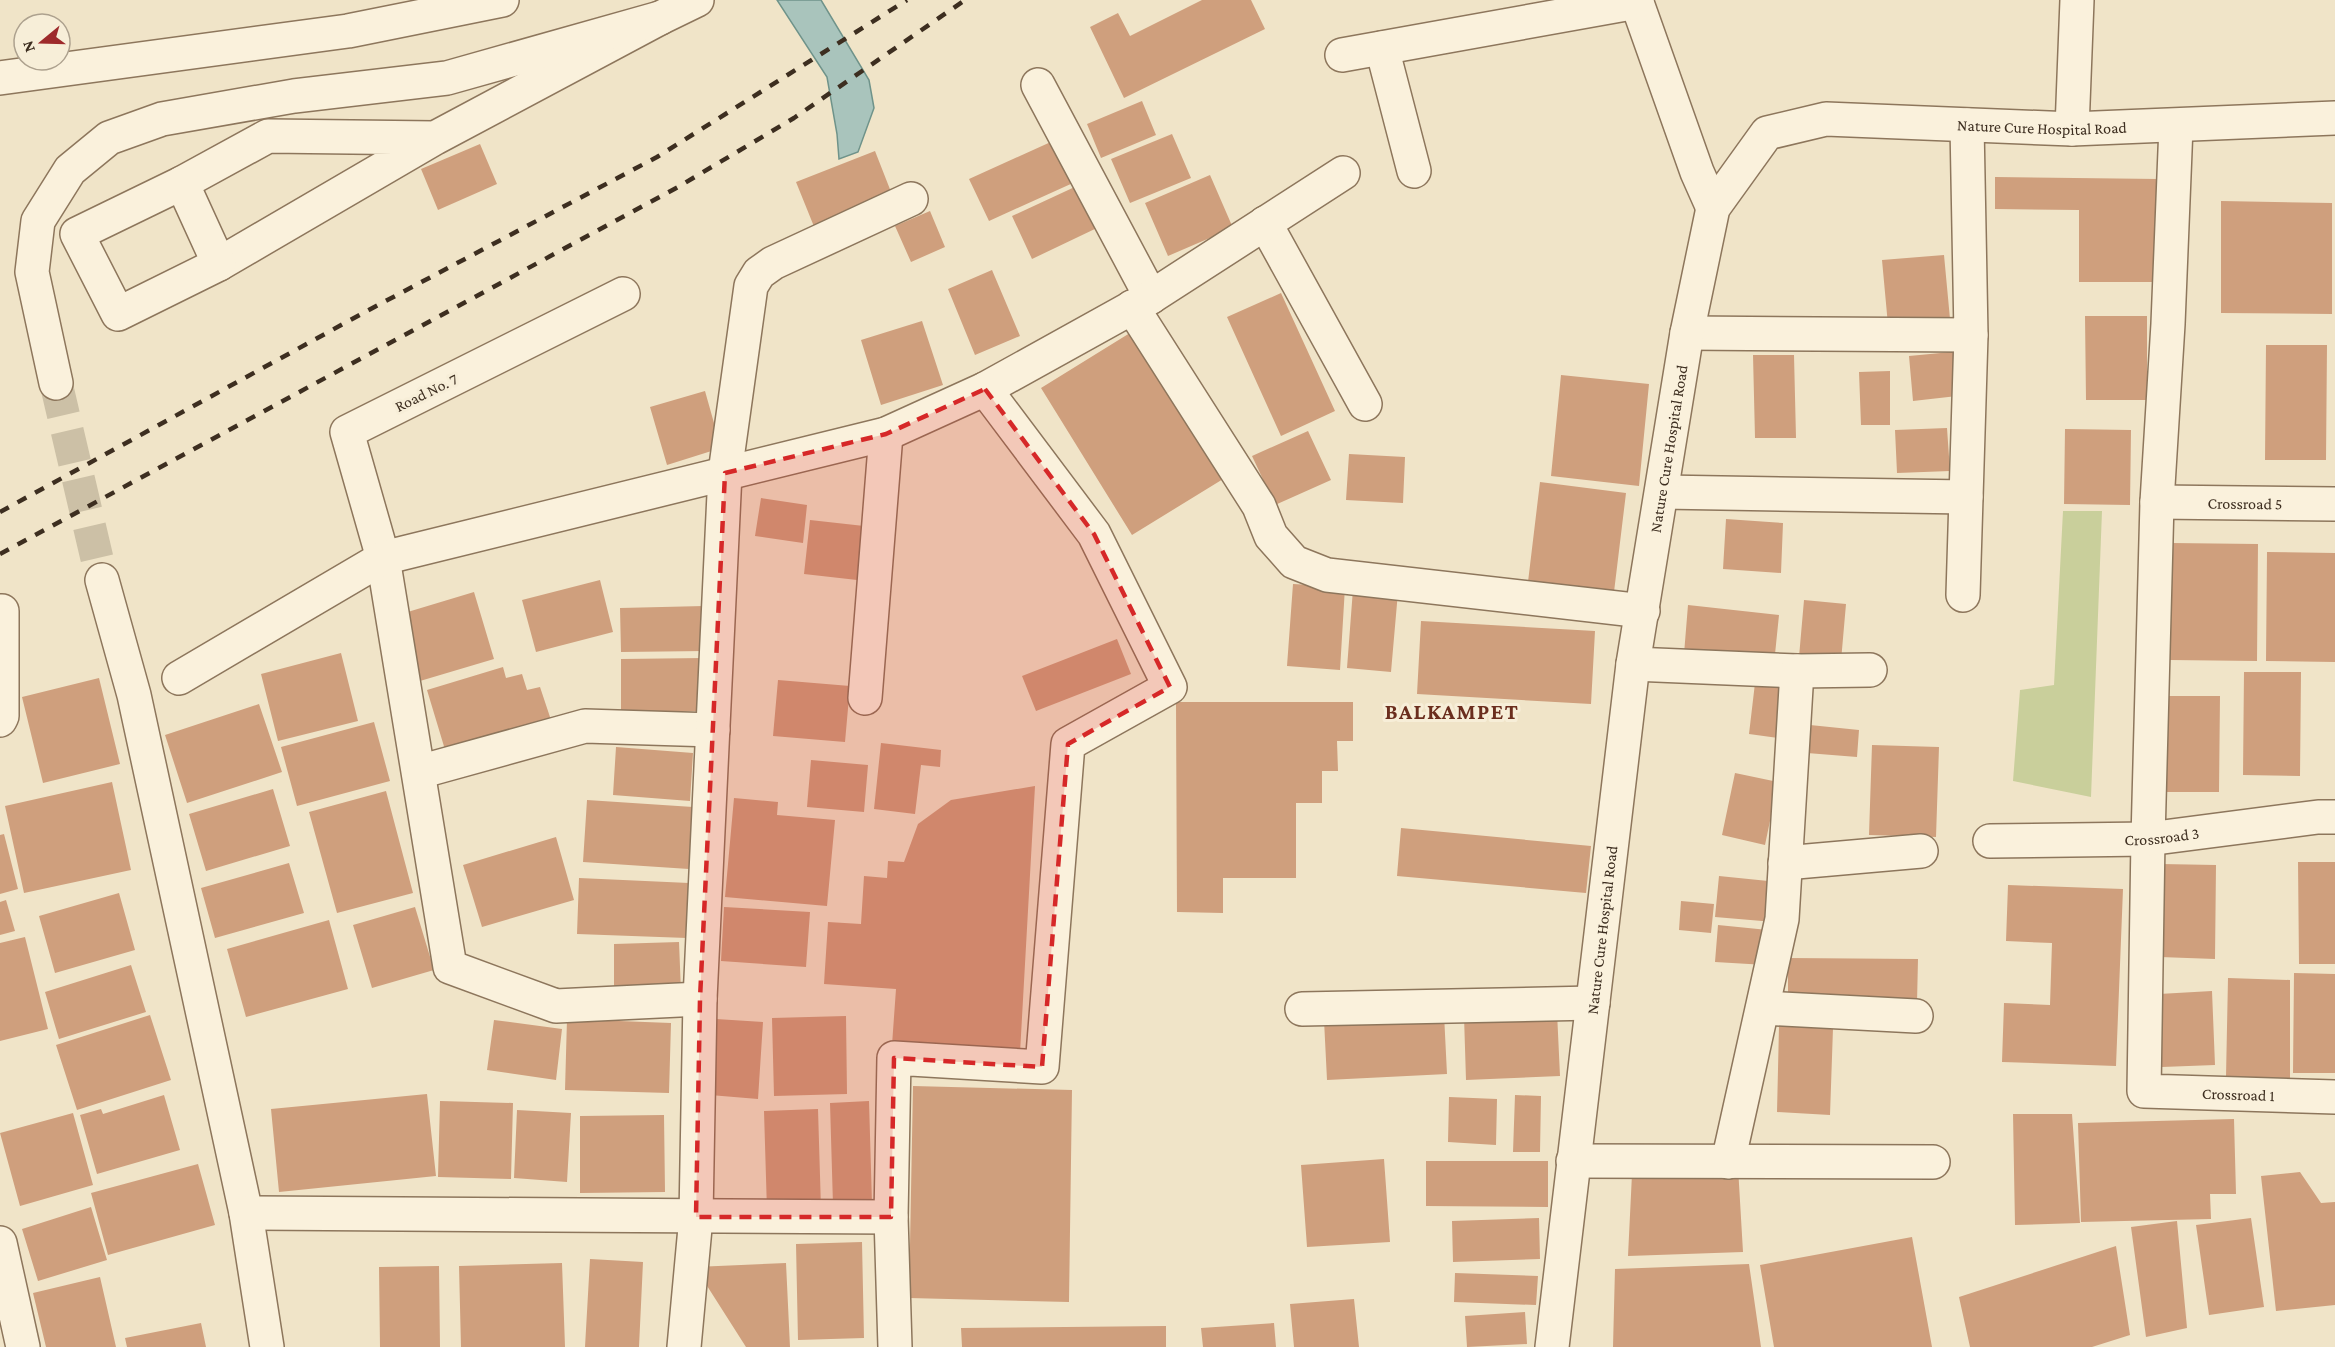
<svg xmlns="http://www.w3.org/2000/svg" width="2335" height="1347" font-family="'Crimson Pro',serif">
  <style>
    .green { fill: #c9cf9b }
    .water { fill: #a9c4bc; stroke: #6f938a; stroke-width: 1.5 }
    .building { fill: #cf9f7d }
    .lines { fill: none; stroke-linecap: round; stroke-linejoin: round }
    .minor-tunnel { stroke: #ccc0a6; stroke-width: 33; stroke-dasharray: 33 16; stroke-linecap: butt }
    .minor-casing { stroke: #8d765c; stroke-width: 36 }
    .minor { stroke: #faf1dc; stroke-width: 33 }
    .rail { stroke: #3d2e20; stroke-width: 4.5; stroke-dasharray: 10 10; stroke-linecap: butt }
    .marked { fill: #d62828; fill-opacity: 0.2; stroke: #d62828; stroke-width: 4.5; stroke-dasharray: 12 8; stroke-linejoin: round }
    .labels { text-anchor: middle; stroke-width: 6; stroke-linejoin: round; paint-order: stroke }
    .street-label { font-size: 16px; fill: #3d2e20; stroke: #f7eed8 }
    .district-label { font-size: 22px; font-weight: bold; letter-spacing: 1.5px; fill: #6b2e1e; stroke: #f7eed8 }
  </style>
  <rect width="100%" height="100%" fill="#f0e4c8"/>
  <path class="green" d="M 2063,511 L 2102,511 L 2091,797 L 2013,781 L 2020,690 L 2054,685 Z"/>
  <path class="water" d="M 777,0 L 821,0 L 869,80 L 874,108 L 858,152 L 839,159 L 837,134 L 827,77 Z"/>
  <path class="building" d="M 1202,0 L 1251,0 L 1265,29 L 1124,98 L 1090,27 L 1118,13 L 1130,36 Z
    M 1142,101 L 1156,135 L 1101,158 L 1087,124 Z
    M 1172,134 L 1191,178 L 1130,203 L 1111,159 Z
    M 1064,136 L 1084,178 L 989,221 L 969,179 Z
    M 480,144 L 497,184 L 438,210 L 421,169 Z
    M 875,151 L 893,197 L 815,229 L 796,182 Z
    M 1210,175 L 1233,228 L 1168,256 L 1145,203 Z
    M 1995,177 L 2159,179 L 2159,282 L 2079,282 L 2079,210 L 1995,209 Z
    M 1079,185 L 1099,227 L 1032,259 L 1012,216 Z
    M 2221,201 L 2332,203 L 2332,314 L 2221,313 Z
    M 930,211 L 945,247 L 911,262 L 895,226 Z
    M 1944,255 L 1950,319 L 1888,325 L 1882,260 Z
    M 992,270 L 1020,336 L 975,355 L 948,289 Z
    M 1281,293 L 1335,411 L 1281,436 L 1227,317 Z
    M 2085,316 L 2147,316 L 2147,400 L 2086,400 Z
    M 922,321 L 943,385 L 881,405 L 861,340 Z
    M 1138,328 L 1228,476 L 1132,535 L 1041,388 Z
    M 2266,345 L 2327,345 L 2326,460 L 2265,460 Z
    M 1962,351 L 1966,395 L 1913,401 L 1909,356 Z
    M 1753,355 L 1794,355 L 1796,438 L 1755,438 Z
    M 1890,371 L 1890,425 L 1861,425 L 1859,372 Z
    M 1561,375 L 1649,384 L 1639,486 L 1551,476 Z
    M 705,391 L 721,448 L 667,465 L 650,407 Z
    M 1947,428 L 1950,471 L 1897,473 L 1895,430 Z
    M 2065,429 L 2131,430 L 2130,505 L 2064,504 Z
    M 1308,431 L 1331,480 L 1275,505 L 1252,456 Z
    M 1349,454 L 1405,457 L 1403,503 L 1346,500 Z
    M 1540,482 L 1626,493 L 1614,592 L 1528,582 Z
    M 761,498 L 807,505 L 803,543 L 755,536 Z
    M 1726,519 L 1783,523 L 1781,573 L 1723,569 Z
    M 810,520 L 873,527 L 866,581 L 804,574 Z
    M 2171,543 L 2258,544 L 2257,661 L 2170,660 Z
    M 2267,552 L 2335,553 L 2335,662 L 2266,661 Z
    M 600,580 L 613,632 L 536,652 L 522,600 Z
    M 1293,584 L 1345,587 L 1340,670 L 1287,666 Z
    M 1353,589 L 1398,592 L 1391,672 L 1347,668 Z
    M 474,592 L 494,659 L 420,681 L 401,614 Z
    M 1804,600 L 1846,604 L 1841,661 L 1799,657 Z
    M 1688,605 L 1779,615 L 1774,664 L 1684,654 Z
    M 704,606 L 705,651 L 621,652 L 620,608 Z
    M 1421,621 L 1595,631 L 1591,704 L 1417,694 Z
    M 1117,639 L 1131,674 L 1036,711 L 1022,676 Z
    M 341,653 L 358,721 L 278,741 L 261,674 Z
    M 704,658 L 705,711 L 621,713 L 621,659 Z
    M 503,667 L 506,678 L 522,674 L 527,690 L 540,687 L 551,720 L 446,753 L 427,690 Z
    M 2244,672 L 2301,672 L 2300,776 L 2243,775 Z
    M 99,678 L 120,764 L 43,783 L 22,697 Z
    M 778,680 L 850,686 L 845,742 L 773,736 Z
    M 1755,683 L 1791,687 L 1785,739 L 1749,734 Z
    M 2160,696 L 2220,696 L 2219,792 L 2160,792 Z
    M 1176,702 L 1353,702 L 1353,741 L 1337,741 L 1338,771 L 1322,771 L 1322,803 L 1296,803 L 1296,878 L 1223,878 L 1223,913 L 1177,912 Z
    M 259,704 L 282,772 L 187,803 L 165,735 Z
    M 374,722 L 390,781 L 297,806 L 281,747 Z
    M 1810,725 L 1859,730 L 1857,757 L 1807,753 Z
    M 881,743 L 941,750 L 940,767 L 921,765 L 915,814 L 874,809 Z
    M 1872,745 L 1939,747 L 1936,837 L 1869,835 Z
    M 616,747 L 693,753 L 690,801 L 613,795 Z
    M 811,760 L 868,765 L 864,812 L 807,807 Z
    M 1735,773 L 1778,782 L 1765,845 L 1722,835 Z
    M 112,782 L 131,870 L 24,893 L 5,806 Z
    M 1035,786 L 1020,1053 L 892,1045 L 896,989 L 824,984 L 828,922 L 861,924 L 864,876 L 887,878 L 888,861 L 904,862 L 918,824 L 951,800 Z
    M 273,789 L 290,846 L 206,871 L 189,814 Z
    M 386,791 L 413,893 L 337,913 L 309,812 Z
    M 734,798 L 778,802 L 777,815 L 835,820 L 827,906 L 725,897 Z
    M 587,800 L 693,807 L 689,869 L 583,862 Z
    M 1401,828 L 1591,846 L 1586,893 L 1397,876 Z
    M 4,834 L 18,889 L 0,894 L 0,835 Z
    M 556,837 L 574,900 L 482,927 L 463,865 Z
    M 2298,862 L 2335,862 L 2335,964 L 2299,964 Z
    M 289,863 L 304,913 L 215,938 L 201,888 Z
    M 2161,864 L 2216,865 L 2215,959 L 2160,957 Z
    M 1719,876 L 1778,882 L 1774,922 L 1715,917 Z
    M 579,878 L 689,883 L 687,938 L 577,934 Z
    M 2008,885 L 2123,889 L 2116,1066 L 2002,1062 L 2004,1003 L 2050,1005 L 2052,943 L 2006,941 Z
    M 119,893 L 135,950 L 55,973 L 39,916 Z
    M 6,900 L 15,931 L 0,935 L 0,902 Z
    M 1681,901 L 1714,904 L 1711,933 L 1679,930 Z
    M 415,907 L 434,970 L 372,988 L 353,925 Z
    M 724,907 L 810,912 L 806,967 L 721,961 Z
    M 329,920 L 348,989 L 246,1017 L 227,949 Z
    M 1718,925 L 1768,930 L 1766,965 L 1715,962 Z
    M 25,937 L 48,1029 L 0,1041 L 0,943 Z
    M 679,942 L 681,992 L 614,993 L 614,944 Z
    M 1788,958 L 1918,959 L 1917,1003 L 1788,1002 Z
    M 131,965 L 146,1012 L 59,1039 L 45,992 Z
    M 2294,973 L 2335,974 L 2335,1073 L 2293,1073 Z
    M 2228,978 L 2290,980 L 2290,1078 L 2226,1077 Z
    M 2212,991 L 2215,1065 L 2162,1067 L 2159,994 Z
    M 1557,1012 L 1560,1076 L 1466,1080 L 1464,1016 Z
    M 1444,1014 L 1447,1074 L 1327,1080 L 1324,1020 Z
    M 150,1015 L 171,1080 L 77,1110 L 56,1045 Z
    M 846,1016 L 847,1094 L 774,1096 L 772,1018 Z
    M 567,1019 L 671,1023 L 669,1093 L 565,1090 Z
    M 716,1019 L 763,1022 L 758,1099 L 710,1095 Z
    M 494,1020 L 562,1029 L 556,1080 L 487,1070 Z
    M 1779,1026 L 1833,1028 L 1830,1115 L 1777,1112 Z
    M 913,1086 L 1072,1090 L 1069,1302 L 909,1298 Z
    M 427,1094 L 436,1176 L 279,1192 L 271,1109 Z
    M 164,1095 L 180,1150 L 97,1174 L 80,1115 L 101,1109 L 103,1114 Z
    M 1515,1095 L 1541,1096 L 1540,1152 L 1513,1152 Z
    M 1449,1097 L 1497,1099 L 1496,1145 L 1448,1142 Z
    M 440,1101 L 513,1103 L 511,1179 L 438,1177 Z
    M 869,1101 L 872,1204 L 833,1205 L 830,1103 Z
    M 818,1109 L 821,1209 L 767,1211 L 764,1111 Z
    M 517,1110 L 571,1113 L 567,1182 L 514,1178 Z
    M 73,1113 L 93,1185 L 20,1206 L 0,1133 Z
    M 2013,1114 L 2072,1114 L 2080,1223 L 2015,1225 Z
    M 664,1115 L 665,1192 L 580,1193 L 580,1116 Z
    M 2234,1119 L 2236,1194 L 2210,1194 L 2211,1219 L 2081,1222 L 2078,1123 Z
    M 1384,1159 L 1390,1242 L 1307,1247 L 1301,1165 Z
    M 1426,1161 L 1548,1161 L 1548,1207 L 1426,1206 Z
    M 198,1164 L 215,1225 L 108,1255 L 91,1193 Z
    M 1738,1167 L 1743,1252 L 1628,1256 L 1632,1174 Z
    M 2300,1172 L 2321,1203 L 2335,1202 L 2335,1305 L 2276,1311 L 2261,1176 Z
    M 91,1207 L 107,1260 L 38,1281 L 22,1229 Z
    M 1539,1218 L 1540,1259 L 1453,1262 L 1452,1221 Z
    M 2251,1218 L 2264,1307 L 2209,1315 L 2196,1225 Z
    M 2177,1221 L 2187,1328 L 2146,1337 L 2131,1227 Z
    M 1912,1237 L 1932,1347 L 1774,1347 L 1760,1265 Z
    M 862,1242 L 864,1338 L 798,1340 L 796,1244 Z
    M 2116,1246 L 2130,1335 L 2092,1347 L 1970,1347 L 1959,1297 Z
    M 590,1259 L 643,1262 L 639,1347 L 585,1347 Z
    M 562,1263 L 565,1347 L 461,1347 L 459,1266 Z
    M 786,1263 L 790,1347 L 746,1347 L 695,1267 Z
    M 1749,1264 L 1761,1347 L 1613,1347 L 1615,1269 Z
    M 439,1266 L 440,1347 L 380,1347 L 379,1267 Z
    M 1455,1273 L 1538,1276 L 1536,1305 L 1454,1302 Z
    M 100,1277 L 116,1347 L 46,1347 L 33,1293 Z
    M 1354,1299 L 1359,1347 L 1294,1347 L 1290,1304 Z
    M 1525,1312 L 1527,1344 L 1467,1347 L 1465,1316 Z
    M 201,1323 L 206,1347 L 127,1347 L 125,1338 Z
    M 1274,1323 L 1276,1347 L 1203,1347 L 1201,1328 Z
    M 1166,1326 L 1166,1347 L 962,1347 L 961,1328 Z"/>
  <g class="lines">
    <path class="minor-tunnel" d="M 56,383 L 102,580"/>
    <defs>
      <g id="minor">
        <path d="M 1636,0 L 1697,172 L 1713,208"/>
        <path d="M 1382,48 L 1414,171"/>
        <path d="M 1342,55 L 1637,2"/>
        <path d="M 0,78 L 348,31 L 502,0"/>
        <path d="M 1038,85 L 1151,297"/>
        <path id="s1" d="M 2176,126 L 2168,324 L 2157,502 L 2148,839 L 2144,1091 L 2335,1097"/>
        <path d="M 2072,129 L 2077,0"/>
        <path d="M 435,138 L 268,136 L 182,183 L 77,234 L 118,314 L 219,264 L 435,138 L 660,18"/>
        <path d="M 182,183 L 219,264"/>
        <path d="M 1265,223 L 1365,404"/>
        <path d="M 623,294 L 347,432 L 383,558 L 450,967 L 556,1006 L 700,999"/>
        <path d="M 1132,307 L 1259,506 L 1271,536 L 1294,562 L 1327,575 L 1643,611"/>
        <path d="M 1687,333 L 1971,335 L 1967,125"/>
        <path d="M 56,383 L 32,272 L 38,221 L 70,170 L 109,138 L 162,119 L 294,96 L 447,78 L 660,18 L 697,0"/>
        <path d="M 1662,492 L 1966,497"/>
        <path id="s2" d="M 2157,502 L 2335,504"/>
        <path d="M 102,580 L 134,695 L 246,1213 L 267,1347"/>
        <path d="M 1963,595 L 1971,335"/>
        <path d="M 1633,664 L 1797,671 L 1870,670"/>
        <path d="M 179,678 L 383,558 L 886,434 L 985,389 L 1151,297 L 1343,173"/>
        <path d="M 865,698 L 886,434"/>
        <path d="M 0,720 L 2,716 L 2,611"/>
        <path d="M 419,772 L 585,726 L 713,730"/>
        <path id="s3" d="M 1990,841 L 2148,839 L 2318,817 L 2335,817"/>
        <path d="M 1785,863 L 1921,851"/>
        <path d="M 1763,1008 L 1916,1016"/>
        <path d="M 1302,1009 L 1593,1003"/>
        <path d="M 1573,1161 L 1933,1162"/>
        <path d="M 1728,1162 L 1782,919 L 1797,671"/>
        <path d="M 246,1213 L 891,1217"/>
        <path d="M 0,1243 L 23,1347"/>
        <path d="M 684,1347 L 696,1217 L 700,999 L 725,473 L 751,286 L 759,273 L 773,263 L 911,199"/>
        <path d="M 895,1347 L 891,1217 L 894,1058 L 1042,1067 L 1068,744 L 1170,687 L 1094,534 L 985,389"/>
        <path id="s4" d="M 1552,1347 L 1633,664 L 1687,333 L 1713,208 L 1767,133 L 1826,119 L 2072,129 L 2335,118"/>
      </g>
    </defs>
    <use href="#minor" class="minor-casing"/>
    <use href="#minor" class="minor"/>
    <path class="rail" d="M 0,512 L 365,312 L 657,157 L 907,0
      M 0,554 L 678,187 L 794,118 L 965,0"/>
  </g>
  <path class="marked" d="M 985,389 L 1094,534 L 1170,687 L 1068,744 L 1042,1067 L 894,1058 L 891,1217 L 696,1217 L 700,999 L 725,473 L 886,434 Z"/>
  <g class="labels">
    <g class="street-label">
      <text dy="6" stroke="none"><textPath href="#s4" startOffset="1520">Nature Cure Hospital Road</textPath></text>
      <text transform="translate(426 392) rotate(-26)" y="6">Road No. 7</text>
      <text dy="6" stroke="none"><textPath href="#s4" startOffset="906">Nature Cure Hospital Road</textPath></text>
      <text dy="6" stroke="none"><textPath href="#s2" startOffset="88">Crossroad 5</textPath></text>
      <text dy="6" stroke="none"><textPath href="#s3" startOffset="172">Crossroad 3</textPath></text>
      <text dy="6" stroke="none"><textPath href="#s4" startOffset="420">Nature Cure Hospital Road</textPath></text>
      <text dy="6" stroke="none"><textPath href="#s1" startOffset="1060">Crossroad 1</textPath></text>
    </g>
    <g class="district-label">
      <text x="1452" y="719">BALKAMPET</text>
    </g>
  </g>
  <g transform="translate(42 42) rotate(251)"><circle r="28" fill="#f7eed8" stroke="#ada18e" stroke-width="1.5"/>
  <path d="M0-4.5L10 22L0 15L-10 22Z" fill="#9e2a2b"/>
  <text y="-9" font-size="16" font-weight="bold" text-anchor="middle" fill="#3d2e20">N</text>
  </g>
</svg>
